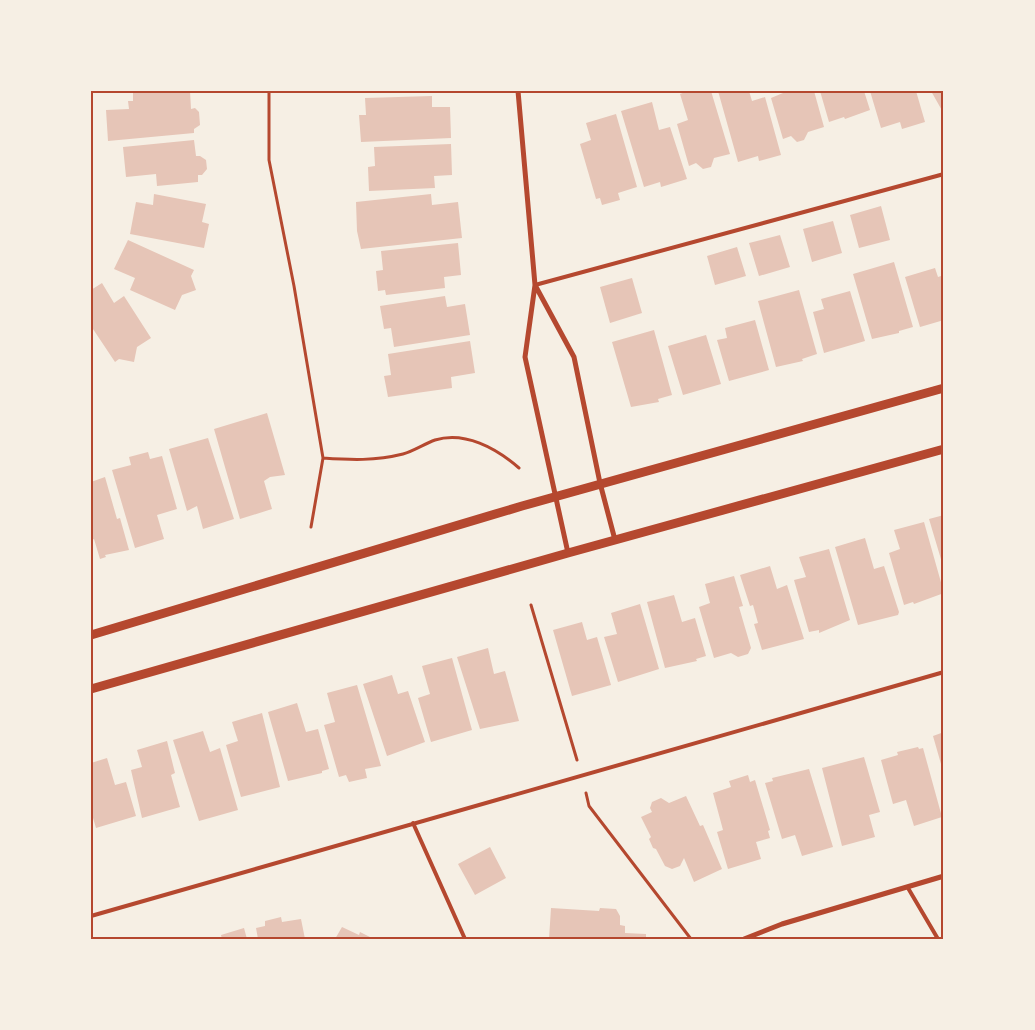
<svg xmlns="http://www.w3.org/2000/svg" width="1035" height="1030" font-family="'Archivo Narrow',sans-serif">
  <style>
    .building { fill: #e6c5b7 }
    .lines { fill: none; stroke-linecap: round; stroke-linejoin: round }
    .path { stroke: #b5482f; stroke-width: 3 }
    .service { stroke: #b5482f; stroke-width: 4 }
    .minor { stroke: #b5482f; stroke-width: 5 }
    .tertiary { stroke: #b5482f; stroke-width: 9 }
    .neatline { fill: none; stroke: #b5482f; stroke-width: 2 }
  </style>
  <rect width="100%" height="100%" fill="#f6efe4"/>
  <path class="building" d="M 133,91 L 190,91 L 191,109 L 195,108 L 199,112 L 200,125 L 194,129 L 194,133 L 108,141 L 106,110 L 129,109 L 128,101 L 133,101 Z
    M 688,91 L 711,91 L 730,154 L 714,158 L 711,167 L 703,169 L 696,163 L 689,166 L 677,124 L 688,120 L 680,94 Z
    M 718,91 L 749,91 L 752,101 L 765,97 L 781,155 L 759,161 L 758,156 L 738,162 Z
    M 782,91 L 814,91 L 824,127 L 808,132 L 804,140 L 797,142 L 791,136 L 783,139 L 771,98 L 783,93 Z
    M 820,91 L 864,91 L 870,110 L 845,119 L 844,117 L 829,122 Z
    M 870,91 L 916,91 L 925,122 L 902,129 L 900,122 L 881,128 Z
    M 931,91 L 944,91 L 944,114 Z
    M 432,96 L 432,107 L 450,107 L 451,138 L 361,142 L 359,115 L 366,115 L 365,98 Z
    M 652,102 L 659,130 L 670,127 L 687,179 L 661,187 L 660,182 L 644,187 L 621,111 Z
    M 616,114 L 637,187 L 618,193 L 620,200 L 602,205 L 600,198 L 596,199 L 580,144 L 591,140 L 586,123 Z
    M 194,140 L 196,156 L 200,156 L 206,160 L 207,169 L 202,175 L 198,175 L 198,182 L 157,186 L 156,174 L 126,177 L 123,147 Z
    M 451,144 L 452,175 L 434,176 L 435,188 L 369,191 L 368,167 L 375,166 L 374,147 Z
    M 154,194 L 206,204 L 202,222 L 209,224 L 204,248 L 130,234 L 136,202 L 153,205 Z
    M 431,194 L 432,205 L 458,202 L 462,238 L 361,249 L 357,231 L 356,202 Z
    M 881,206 L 890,240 L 859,248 L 850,215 Z
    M 833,221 L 842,253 L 812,262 L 803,229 Z
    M 780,235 L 790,267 L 759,276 L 749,243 Z
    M 128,240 L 194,270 L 191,276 L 196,290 L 182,295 L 175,310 L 130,290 L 135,278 L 114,269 Z
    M 458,243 L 461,275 L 444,277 L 445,288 L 386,295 L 385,290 L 378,291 L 376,271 L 383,270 L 381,251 Z
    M 737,247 L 746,276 L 715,285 L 707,256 Z
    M 894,262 L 913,327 L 899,331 L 899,333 L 872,339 L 853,274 Z
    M 935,268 L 938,277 L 944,275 L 944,320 L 920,327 L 905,277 Z
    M 632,278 L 642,313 L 610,323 L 600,287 Z
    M 102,283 L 114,303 L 124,296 L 151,338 L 137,347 L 134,362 L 119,359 L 115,362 L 91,326 L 91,290 Z
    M 799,290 L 817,354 L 802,359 L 803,361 L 776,367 L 758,301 Z
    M 850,291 L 865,341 L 824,353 L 813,312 L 824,309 L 821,299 Z
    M 445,296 L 447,307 L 465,304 L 470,335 L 394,347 L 391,328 L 384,329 L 380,306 Z
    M 755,320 L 769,370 L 729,381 L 717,340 L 727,338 L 725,328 Z
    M 654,330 L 672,395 L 658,399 L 659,402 L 631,407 L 612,342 Z
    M 706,335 L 721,384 L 683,395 L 668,346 Z
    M 470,341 L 475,373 L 451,377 L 452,388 L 388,397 L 384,376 L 391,375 L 388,354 Z
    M 267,413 L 285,475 L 270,477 L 264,481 L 272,509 L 240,519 L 214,429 Z
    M 208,438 L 234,519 L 203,529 L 197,506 L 187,511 L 169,449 Z
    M 148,452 L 150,459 L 162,456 L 177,509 L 157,515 L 164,539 L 135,548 L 112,470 L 131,465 L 129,457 Z
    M 105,477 L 117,519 L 120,518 L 129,550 L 105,555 L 106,557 L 100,559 L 94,539 L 91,540 L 91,482 Z
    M 944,515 L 944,566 L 943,566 L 929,519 Z
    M 924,522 L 944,593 L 914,604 L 913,602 L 904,605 L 889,553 L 900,549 L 894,530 Z
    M 865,538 L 874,569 L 884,566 L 899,612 L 898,615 L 858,625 L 835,547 Z
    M 829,549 L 850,620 L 819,633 L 819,630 L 809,632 L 794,580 L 806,577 L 799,557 Z
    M 770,566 L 777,589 L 787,585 L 804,639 L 762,650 L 754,624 L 758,623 L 753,605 L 750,606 L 740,575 Z
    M 734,576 L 743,606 L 739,607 L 751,648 L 748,654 L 738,657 L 731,653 L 714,658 L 699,607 L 710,603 L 705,584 Z
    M 674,595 L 682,622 L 695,618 L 706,656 L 696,659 L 697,661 L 665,668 L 647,602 Z
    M 640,604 L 659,669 L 618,682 L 604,637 L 617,634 L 611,613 Z
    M 582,622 L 587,640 L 597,637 L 611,685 L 572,696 L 553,630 Z
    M 488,648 L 494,674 L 505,671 L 519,721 L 480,729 L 457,657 Z
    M 452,658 L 472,730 L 431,742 L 418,698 L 430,694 L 422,666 Z
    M 392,675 L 398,694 L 408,691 L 425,742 L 387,756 L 363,684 Z
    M 357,685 L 381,766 L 365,769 L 367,778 L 349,782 L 346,775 L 339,777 L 324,725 L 335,722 L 327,693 Z
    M 297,703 L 306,732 L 318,729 L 329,769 L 322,771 L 322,773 L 288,781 L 268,712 Z
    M 262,713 L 280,787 L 241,797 L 226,745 L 238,741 L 232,722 Z
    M 203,731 L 210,752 L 220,748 L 238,810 L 199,821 L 173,740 Z
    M 944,732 L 944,771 L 943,771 L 933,736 Z
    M 167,741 L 175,773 L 171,775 L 180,807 L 142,818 L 131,770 L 142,767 L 137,750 Z
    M 918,747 L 919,749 L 923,748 L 942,817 L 914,826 L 906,800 L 893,804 L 881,760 L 898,755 L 897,752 Z
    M 864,757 L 880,812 L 869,815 L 875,837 L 842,846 L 822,768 Z
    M 107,758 L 115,785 L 126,782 L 136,816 L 96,828 L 91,811 L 91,763 Z
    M 809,769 L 833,847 L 802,856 L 795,835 L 782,839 L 765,783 L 773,781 L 772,778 Z
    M 748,775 L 750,782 L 755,780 L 770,830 L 768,831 L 770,838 L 756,842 L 761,859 L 728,869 L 717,832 L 723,830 L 713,793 L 731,787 L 729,781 Z
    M 686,796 L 700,826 L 703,825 L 722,869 L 694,882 L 684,858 L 680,866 L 672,869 L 665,866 L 656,849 L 653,848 L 649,839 L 651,837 L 641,817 L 652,812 L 650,808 L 652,802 L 661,798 L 669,803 Z
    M 490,847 L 506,878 L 475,895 L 458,864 Z
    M 551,908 L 599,911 L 600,908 L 616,909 L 620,916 L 620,925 L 625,926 L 625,933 L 646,934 L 646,939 L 549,939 Z
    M 281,917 L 282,922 L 301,919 L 305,939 L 258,939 L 256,928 L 265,926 L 265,921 Z
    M 342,927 L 359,935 L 360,932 L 374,939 L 335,939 Z
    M 244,928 L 247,939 L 222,939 L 221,935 Z"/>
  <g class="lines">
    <path class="path" d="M 269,91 L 269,160 L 294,286 L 323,458 C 351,460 375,461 403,454 C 414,451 424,444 435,440 C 465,431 496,448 519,468
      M 311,527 L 323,458
      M 531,605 L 577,760
      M 586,793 L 589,806 L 691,939"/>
    <path class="service" d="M 535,285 L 944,174
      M 413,823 L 465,939
      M 908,888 L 938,939
      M 91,916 L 944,672"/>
    <path class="minor" d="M 518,91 L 535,285 L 525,357 L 568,553
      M 535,285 L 574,357 L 600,483 L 615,540
      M 744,939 L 782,924 L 944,876"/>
    <path class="tertiary" d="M 91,635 L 522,506 L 944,388
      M 91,689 L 568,553 L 944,449"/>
  </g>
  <rect width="1035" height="1030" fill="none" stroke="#f6efe4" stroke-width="185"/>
  <rect x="92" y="92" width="850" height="846" class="neatline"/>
</svg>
